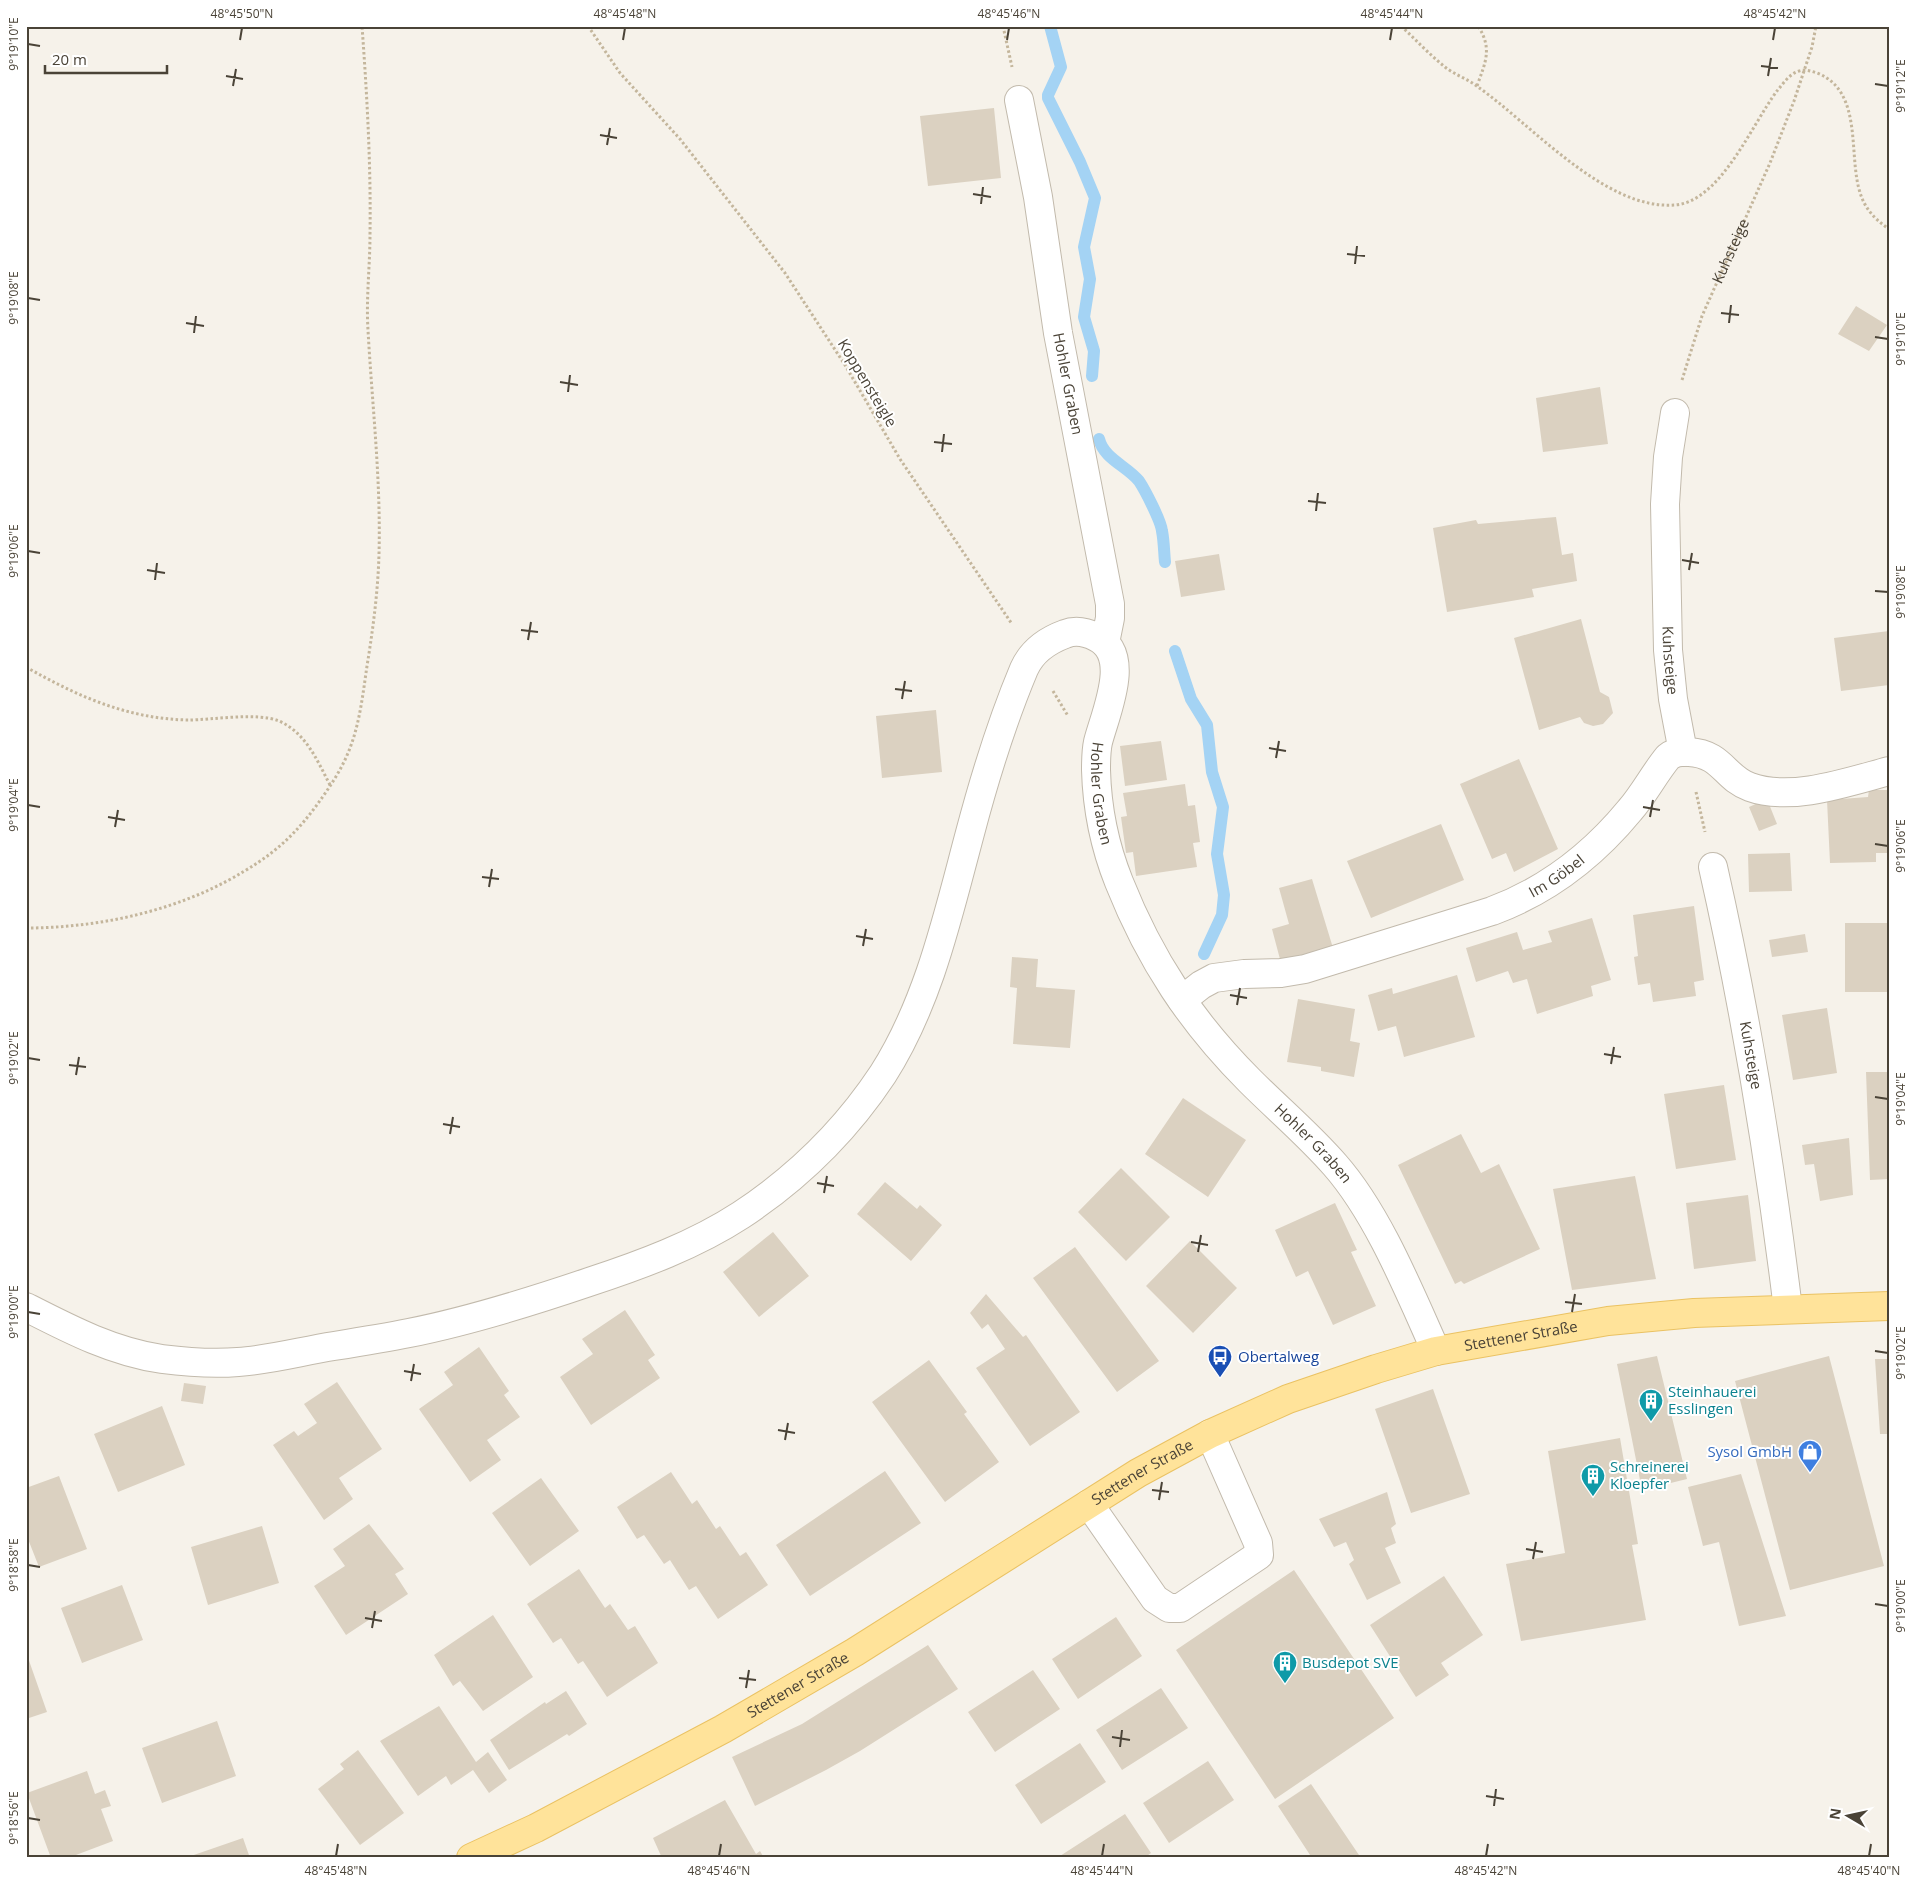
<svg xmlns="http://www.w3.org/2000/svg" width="1915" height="1884" font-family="'Open Sans',sans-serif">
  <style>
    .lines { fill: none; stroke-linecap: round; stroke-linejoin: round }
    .stream { stroke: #a4d3f4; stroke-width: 12 }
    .building { fill: #dbd1c1 }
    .minor-casing { stroke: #c2baac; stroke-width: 30 }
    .major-casing { stroke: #eac263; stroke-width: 30 }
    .path { stroke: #c4b69c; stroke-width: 3; stroke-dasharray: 2.5 2.5; stroke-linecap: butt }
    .minor { stroke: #fff; stroke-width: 28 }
    .major { stroke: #ffe39a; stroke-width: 28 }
    .ticks { fill: none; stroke: #4a4337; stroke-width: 2 }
    .labels { text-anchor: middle; stroke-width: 4; stroke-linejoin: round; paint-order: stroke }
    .street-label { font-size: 15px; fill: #4a4337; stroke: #fff }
    .transit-label { font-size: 15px; fill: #164399; stroke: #fff; text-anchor: start }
    .culture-label { font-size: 15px; fill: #0d838f; stroke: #fff; text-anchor: start }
    .shop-label { font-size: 15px; fill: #366cbe; stroke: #fff; text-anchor: end }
    .neatline { fill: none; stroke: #4a4337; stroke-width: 2 }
    .ticks-label { font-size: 12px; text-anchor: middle; fill: #4a4337 }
  </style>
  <rect width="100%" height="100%" fill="#f6f2ea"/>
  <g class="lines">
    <path class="stream" d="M 1050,26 L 1061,67 L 1048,95 L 1048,98 L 1080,162 L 1095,198 L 1084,247 L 1090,279 L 1084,317 L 1094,351 L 1092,376
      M 1099,439 C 1104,459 1127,466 1139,481 C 1145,490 1161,521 1162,531 C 1164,541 1164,552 1165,562
      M 1175,651 L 1191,699 L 1207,725 L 1212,772 L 1223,807 L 1217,854 L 1224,895 L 1222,915 L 1204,954"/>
  </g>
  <path class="building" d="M 994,108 L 1001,178 L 928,186 L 920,116 Z
    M 1856,306 L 1887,325 L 1869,351 L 1838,334 Z
    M 1600,387 L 1608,444 L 1543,452 L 1536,398 Z
    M 1556,517 L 1562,555 L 1573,553 L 1577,581 L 1532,589 L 1534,597 L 1447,612 L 1433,528 L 1476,520 L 1478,524 Z
    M 1219,554 L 1225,590 L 1181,597 L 1175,561 Z
    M 1581,619 L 1600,692 L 1609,697 L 1613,713 L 1603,724 L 1593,726 L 1584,723 L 1580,717 L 1539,730 L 1514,638 Z
    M 1889,631 L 1889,685 L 1841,691 L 1834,638 Z
    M 936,710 L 942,772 L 882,778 L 876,716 Z
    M 1161,741 L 1167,780 L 1125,786 L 1120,746 Z
    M 1519,759 L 1558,849 L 1514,872 L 1506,853 L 1492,859 L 1460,784 Z
    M 1185,784 L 1188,806 L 1195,805 L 1200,842 L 1193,843 L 1197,867 L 1136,876 L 1133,852 L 1126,853 L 1121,817 L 1127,816 L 1123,793 Z
    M 1869,790 L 1889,790 L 1889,853 L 1876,853 L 1876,862 L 1830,863 L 1827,800 L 1868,797 Z
    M 1767,799 L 1777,824 L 1759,831 L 1749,807 Z
    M 1441,824 L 1464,880 L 1371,918 L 1347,861 Z
    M 1790,853 L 1792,891 L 1749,892 L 1748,854 Z
    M 1312,879 L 1333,948 L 1281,963 L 1272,929 L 1289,924 L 1279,888 Z
    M 1694,906 L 1704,980 L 1694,982 L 1696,996 L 1653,1002 L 1650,983 L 1638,985 L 1634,957 L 1638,956 L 1633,915 Z
    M 1592,918 L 1611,980 L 1591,986 L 1593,996 L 1537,1014 L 1527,979 L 1513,983 L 1508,971 L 1476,982 L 1466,948 L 1517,932 L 1523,950 L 1552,942 L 1548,931 Z
    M 1845,923 L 1889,923 L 1889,992 L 1845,992 Z
    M 1805,934 L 1808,952 L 1772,957 L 1769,940 Z
    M 1012,957 L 1038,959 L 1036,987 L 1075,990 L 1070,1048 L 1013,1044 L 1017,988 L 1010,987 Z
    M 1457,975 L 1475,1037 L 1404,1057 L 1396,1026 L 1378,1031 L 1368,995 L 1392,988 L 1393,994 Z
    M 1298,999 L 1355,1009 L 1350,1041 L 1360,1043 L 1354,1077 L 1321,1071 L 1321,1067 L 1287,1062 Z
    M 1827,1008 L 1837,1073 L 1793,1080 L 1782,1015 Z
    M 1866,1072 L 1889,1072 L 1889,1179 L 1870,1180 Z
    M 1724,1085 L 1736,1160 L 1676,1169 L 1664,1094 Z
    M 1183,1098 L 1246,1140 L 1208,1197 L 1145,1154 Z
    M 1461,1134 L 1481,1173 L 1499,1164 L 1540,1249 L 1464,1284 L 1461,1281 L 1455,1284 L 1398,1165 Z
    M 1849,1138 L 1853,1195 L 1820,1201 L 1814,1164 L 1805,1165 L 1802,1145 Z
    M 1121,1168 L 1170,1217 L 1126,1261 L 1078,1212 Z
    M 1635,1176 L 1656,1279 L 1572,1290 L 1553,1189 Z
    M 885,1182 L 917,1209 L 920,1205 L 942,1225 L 911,1261 L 857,1214 Z
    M 1748,1195 L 1756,1261 L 1694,1269 L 1686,1203 Z
    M 1335,1203 L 1357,1250 L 1351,1252 L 1376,1306 L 1333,1325 L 1308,1271 L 1296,1277 L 1275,1230 Z
    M 773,1232 L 809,1276 L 759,1317 L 723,1272 Z
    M 1190,1241 L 1237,1288 L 1193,1333 L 1146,1286 Z
    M 1075,1247 L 1159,1361 L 1117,1392 L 1033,1278 Z
    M 986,1294 L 1023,1337 L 1026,1335 L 1080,1412 L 1030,1446 L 976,1368 L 1005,1349 L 988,1324 L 982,1329 L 970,1313 Z
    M 625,1310 L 655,1355 L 648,1360 L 660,1378 L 591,1425 L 560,1377 L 593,1354 L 582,1339 Z
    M 479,1347 L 509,1391 L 504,1395 L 520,1417 L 487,1440 L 501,1460 L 470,1482 L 419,1409 L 453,1385 L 444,1372 Z
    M 1657,1356 L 1687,1479 L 1642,1490 L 1617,1364 Z
    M 1829,1356 L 1884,1566 L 1790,1590 L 1735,1381 Z
    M 1875,1359 L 1889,1359 L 1889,1434 L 1880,1434 Z
    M 929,1360 L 967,1412 L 964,1414 L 999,1462 L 945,1502 L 872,1402 Z
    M 337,1382 L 382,1449 L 339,1478 L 353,1499 L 324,1520 L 273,1445 L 294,1431 L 298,1436 L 317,1423 L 304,1404 Z
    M 184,1383 L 206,1386 L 203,1404 L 181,1401 Z
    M 1433,1389 L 1470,1494 L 1411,1513 L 1375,1409 Z
    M 162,1406 L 185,1465 L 118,1492 L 94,1434 Z
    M 1620,1438 L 1638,1544 L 1632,1545 L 1646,1620 L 1521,1641 L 1506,1564 L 1565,1553 L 1548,1451 Z
    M 885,1471 L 921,1523 L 810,1596 L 776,1545 Z
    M 671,1472 L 692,1504 L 697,1500 L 716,1529 L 720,1526 L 740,1556 L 746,1552 L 768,1585 L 718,1619 L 696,1586 L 689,1590 L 670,1560 L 664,1564 L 644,1535 L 637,1539 L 617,1507 Z
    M 1741,1474 L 1786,1616 L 1739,1626 L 1719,1542 L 1703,1546 L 1688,1487 Z
    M 59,1476 L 87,1549 L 39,1567 L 26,1534 L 26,1488 Z
    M 541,1478 L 579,1531 L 530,1566 L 492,1513 Z
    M 1387,1492 L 1396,1524 L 1391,1528 L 1396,1543 L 1385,1548 L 1401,1583 L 1367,1600 L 1349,1564 L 1354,1560 L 1346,1542 L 1334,1547 L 1319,1519 Z
    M 369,1524 L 404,1569 L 395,1574 L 408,1594 L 346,1635 L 314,1586 L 345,1566 L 333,1549 Z
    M 262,1526 L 279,1583 L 208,1605 L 191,1547 Z
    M 579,1569 L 605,1608 L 610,1604 L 628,1630 L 635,1626 L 658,1663 L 607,1697 L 583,1661 L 578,1664 L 561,1638 L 553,1643 L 527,1604 Z
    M 1294,1570 L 1394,1718 L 1275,1799 L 1176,1650 Z
    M 1444,1576 L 1483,1635 L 1441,1663 L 1449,1675 L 1416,1697 L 1370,1625 Z
    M 122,1585 L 143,1640 L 82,1663 L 61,1608 Z
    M 493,1615 L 533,1677 L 483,1711 L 460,1681 L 453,1686 L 434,1655 Z
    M 1116,1617 L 1142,1656 L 1078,1699 L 1052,1659 Z
    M 928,1645 L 958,1689 L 860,1751 L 826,1770 L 755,1806 L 732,1757 L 802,1724 Z
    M 26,1652 L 47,1712 L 26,1719 Z
    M 1033,1670 L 1060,1709 L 995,1752 L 968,1712 Z
    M 1161,1688 L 1188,1728 L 1122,1770 L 1096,1730 Z
    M 566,1691 L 587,1724 L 569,1736 L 567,1734 L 509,1770 L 490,1740 L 545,1702 L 546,1704 Z
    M 439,1706 L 476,1762 L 488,1752 L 507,1780 L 489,1793 L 473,1770 L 451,1785 L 446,1776 L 418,1796 L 380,1741 Z
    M 217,1721 L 236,1776 L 162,1803 L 142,1748 Z
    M 1080,1743 L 1106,1782 L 1041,1824 L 1015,1785 Z
    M 358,1750 L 404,1813 L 360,1845 L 318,1789 L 344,1769 L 340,1764 Z
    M 1208,1761 L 1234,1800 L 1169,1843 L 1143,1803 Z
    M 87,1771 L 95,1794 L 105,1790 L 111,1806 L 101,1809 L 113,1841 L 68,1858 L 51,1858 L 27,1793 Z
    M 1311,1784 L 1361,1858 L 1312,1858 L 1278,1806 Z
    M 725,1800 L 756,1854 L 760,1851 L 764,1858 L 662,1858 L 653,1838 Z
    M 1125,1814 L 1151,1853 L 1144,1858 L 1061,1858 L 1060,1856 Z
    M 243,1838 L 250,1858 L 188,1858 L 188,1857 Z"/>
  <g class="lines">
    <defs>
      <g id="minor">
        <path id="s2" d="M 1019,100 L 1038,197 L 1058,333 L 1110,604 L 1110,618 L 1105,643"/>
        <path id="s3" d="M 1675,413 L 1668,457 L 1665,504 L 1668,650 L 1673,699 L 1683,752"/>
        <path id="s4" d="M 1713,867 C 1746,1013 1770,1161 1788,1309"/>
        <path id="s5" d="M 1182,1000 L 1201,985 L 1214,978 L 1244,974 L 1281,973 L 1305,969 L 1492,911 C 1546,891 1593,855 1630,810 C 1644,794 1654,774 1668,757 C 1674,752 1681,751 1689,752 C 1723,754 1724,778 1750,787 C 1791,802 1848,782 1889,771"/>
        <path id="s6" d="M 26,1307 C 69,1329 113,1352 162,1359 C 186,1362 213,1364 238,1362 C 270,1360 302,1351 334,1346 C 359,1342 384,1338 409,1333 C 470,1321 530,1302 589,1282 C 641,1265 695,1245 741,1215 C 797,1178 846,1130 883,1074 C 929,1002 948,915 970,833 C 984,780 1003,719 1024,669 C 1032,651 1046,641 1065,634 C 1075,630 1086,632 1096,637 C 1133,654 1105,714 1098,742 C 1096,751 1096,760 1096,770 C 1097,808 1105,847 1119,882 C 1150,960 1191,1022 1250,1081 C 1278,1109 1309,1135 1335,1165 C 1378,1214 1409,1291 1436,1351"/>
        <path d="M 1089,1504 L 1155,1599 L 1169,1608 L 1180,1608 L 1259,1555 L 1258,1543 L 1210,1434"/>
      </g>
      <g id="major">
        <path id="s7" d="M 471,1858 L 536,1828 L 723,1729 L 855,1652 L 1138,1473 L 1210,1434 L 1288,1399 L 1376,1369 L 1436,1351 L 1608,1321 L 1694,1313 L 1889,1306"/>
      </g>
    </defs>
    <use href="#minor" class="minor-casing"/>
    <use href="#major" class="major-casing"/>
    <g class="path">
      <path d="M 588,26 L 620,73 L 680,139 L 785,273 L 845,365 L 900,459 L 1012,624"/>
      <path d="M 1003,26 L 1012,67"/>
      <path d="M 1401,26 C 1416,40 1430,55 1445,67 C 1455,75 1468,79 1478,87 C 1531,124 1605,210 1674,205 C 1720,203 1752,124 1777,91 C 1783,84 1789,74 1799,71 C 1805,69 1811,71 1817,73 C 1866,92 1846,160 1862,198 C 1867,211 1877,221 1889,229"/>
      <path d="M 1477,86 C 1485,63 1493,49 1478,26"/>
      <path id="s1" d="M 1682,380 L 1702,316 L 1770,163 L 1794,101 L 1812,47 L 1816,26"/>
      <path d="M 26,667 C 77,696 128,719 188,720 C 212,720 257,712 279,721 C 306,733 317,760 330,785"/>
      <path d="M 1053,691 L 1068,716"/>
      <path d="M 1696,792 L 1705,832"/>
      <path d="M 26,928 C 94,928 167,913 227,881 C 273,856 296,836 326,792 C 335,779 344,764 350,748 C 360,722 363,693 367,666 C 373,629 378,591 379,554 C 381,479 372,404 368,330 C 366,298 370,266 370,234 C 371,165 367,95 362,26"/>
    </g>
    <use href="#minor" class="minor"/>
    <use href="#major" class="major"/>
  </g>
  <path class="ticks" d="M 240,40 L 242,28M 623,40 L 625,28M 1007,40 L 1009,28M 1390,40 L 1392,28M 1773,40 L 1775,28M 28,44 L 40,46M 1761,66 L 1778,68M 226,76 L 243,79M 1768,76 L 1771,58M 1875,84 L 1888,86M 233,86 L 236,69M 600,135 L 617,138M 607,145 L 610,128M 973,194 L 991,197M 981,204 L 983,187M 1347,254 L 1365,256M 1355,264 L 1357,246M 28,298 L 40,300M 1721,313 L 1739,315M 186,323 L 204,326M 1729,323 L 1731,305M 194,333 L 196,316M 1875,337 L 1888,339M 560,382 L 578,385M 568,392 L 570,375M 934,442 L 952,444M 942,452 L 944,434M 1308,501 L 1326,503M 1316,511 L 1318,493M 28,551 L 40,553M 1682,560 L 1699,563M 147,570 L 165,573M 1689,570 L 1692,553M 155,580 L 157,563M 1875,591 L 1888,592M 521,630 L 538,632M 528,640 L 531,622M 895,689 L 912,691M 902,699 L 905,681M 1269,748 L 1286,751M 1276,758 L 1279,741M 28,805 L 40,807M 1643,807 L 1660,810M 108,817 L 125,820M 1650,817 L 1653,800M 115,827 L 118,810M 1875,844 L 1888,846M 482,877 L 499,879M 489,887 L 492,869M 856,936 L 873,939M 863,946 L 866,929M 1230,995 L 1247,998M 1237,1005 L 1240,988M 1604,1054 L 1621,1057M 28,1058 L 40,1060M 1611,1064 L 1614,1047M 69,1065 L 86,1067M 76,1075 L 79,1057M 1875,1097 L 1888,1099M 443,1124 L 460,1127M 450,1134 L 453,1117M 817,1183 L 834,1186M 824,1193 L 827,1176M 1191,1242 L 1208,1245M 1198,1252 L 1201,1235M 1565,1302 L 1582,1304M 28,1312 L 40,1314M 1572,1312 L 1575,1294M 1875,1351 L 1888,1353M 404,1371 L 421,1374M 411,1381 L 414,1364M 778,1430 L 795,1433M 785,1440 L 788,1423M 1152,1490 L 1169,1492M 1159,1500 L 1162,1482M 1526,1549 L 1543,1552M 1533,1559 L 1536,1542M 28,1565 L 40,1567M 1875,1604 L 1888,1606M 365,1618 L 382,1621M 372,1628 L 375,1611M 739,1678 L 756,1680M 746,1688 L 749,1670M 1112,1737 L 1130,1740M 1120,1747 L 1122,1730M 1486,1796 L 1504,1799M 1494,1806 L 1496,1789M 28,1818 L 40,1820M 336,1856 L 338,1844M 719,1856 L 721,1844M 1102,1856 L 1104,1844M 1486,1856 L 1488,1844M 1869,1856 L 1871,1844"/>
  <defs>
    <symbol id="bus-pin" viewBox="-11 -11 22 30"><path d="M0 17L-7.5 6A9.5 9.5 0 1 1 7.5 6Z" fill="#1a4fb4" stroke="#fff"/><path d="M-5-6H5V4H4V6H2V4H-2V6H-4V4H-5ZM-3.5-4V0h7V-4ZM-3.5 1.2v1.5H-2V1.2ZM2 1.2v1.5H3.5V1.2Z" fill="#fff"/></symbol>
    <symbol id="building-pin" viewBox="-11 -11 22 30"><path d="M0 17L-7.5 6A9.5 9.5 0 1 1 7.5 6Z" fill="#0f9aa8" stroke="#fff"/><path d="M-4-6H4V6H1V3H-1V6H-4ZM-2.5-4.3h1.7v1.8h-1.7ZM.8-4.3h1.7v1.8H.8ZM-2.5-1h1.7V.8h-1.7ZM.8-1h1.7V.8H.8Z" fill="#fff"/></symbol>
    <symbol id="shop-pin" viewBox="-11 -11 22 30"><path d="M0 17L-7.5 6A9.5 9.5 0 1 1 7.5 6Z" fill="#3f7fe0" stroke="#fff"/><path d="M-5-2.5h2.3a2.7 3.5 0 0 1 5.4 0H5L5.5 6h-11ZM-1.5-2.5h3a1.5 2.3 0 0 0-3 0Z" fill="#fff"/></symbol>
  </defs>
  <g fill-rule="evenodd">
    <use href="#bus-pin" x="1206" y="1343" width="28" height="38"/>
    <use href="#building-pin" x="1637" y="1387" width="28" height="38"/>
    <use href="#shop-pin" x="1796" y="1438" width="28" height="38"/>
    <use href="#building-pin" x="1579" y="1462" width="28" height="38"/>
    <use href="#building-pin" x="1271" y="1649" width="28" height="38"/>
  </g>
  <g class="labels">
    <g class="street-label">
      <text dy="5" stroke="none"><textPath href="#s1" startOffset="138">Kuhsteige</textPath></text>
      <text transform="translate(867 383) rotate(59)" y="5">Koppensteigle</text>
      <text dy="5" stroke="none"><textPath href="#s2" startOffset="288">Hohler Graben</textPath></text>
      <text dy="5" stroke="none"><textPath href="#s3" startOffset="248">Kuhsteige</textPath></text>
      <text dy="5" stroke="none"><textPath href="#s6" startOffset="1635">Hohler Graben</textPath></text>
      <text dy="5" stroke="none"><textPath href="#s5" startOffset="400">Im Göbel</textPath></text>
      <text dy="5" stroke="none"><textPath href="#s4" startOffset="192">Kuhsteige</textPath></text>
      <text dy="5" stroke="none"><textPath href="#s6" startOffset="2055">Hohler Graben</textPath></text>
      <text dy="5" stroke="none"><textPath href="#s7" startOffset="1180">Stettener Straße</textPath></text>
      <text dy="5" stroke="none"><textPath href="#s7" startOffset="775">Stettener Straße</textPath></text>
      <text dy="5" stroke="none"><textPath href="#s7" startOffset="370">Stettener Straße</textPath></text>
    </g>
    <g class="transit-label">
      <text x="1238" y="1362">Obertalweg</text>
    </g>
    <g class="culture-label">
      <text x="1668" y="1397">Steinhauerei<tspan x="1668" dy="17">Esslingen</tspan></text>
      <text x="1610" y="1472">Schreinerei<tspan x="1610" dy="17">Kloepfer</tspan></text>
      <text x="1302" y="1668">Busdepot SVE</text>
    </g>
    <g class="shop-label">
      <text x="1792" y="1457">Sysol GmbH</text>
    </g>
  </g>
  <rect width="1915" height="1884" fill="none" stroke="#ffffff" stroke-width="55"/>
  <g transform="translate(1848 1816) rotate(279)" stroke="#ffffff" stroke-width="4" paint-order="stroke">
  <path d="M0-4L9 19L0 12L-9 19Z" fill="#4a4337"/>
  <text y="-8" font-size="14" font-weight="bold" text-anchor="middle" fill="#4a4337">N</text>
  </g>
  <path d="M45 65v8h122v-8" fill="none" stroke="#4a4337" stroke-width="2.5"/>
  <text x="52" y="65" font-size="15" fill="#4a4337" stroke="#ffffff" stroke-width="4" paint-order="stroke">20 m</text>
  <rect x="28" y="28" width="1860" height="1828" class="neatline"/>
  <g class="ticks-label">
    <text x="242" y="18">48°45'50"N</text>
    <text x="625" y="18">48°45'48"N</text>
    <text x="1009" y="18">48°45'46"N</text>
    <text x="1392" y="18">48°45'44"N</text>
    <text x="1775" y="18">48°45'42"N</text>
    <text transform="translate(14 44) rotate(-90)" y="4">9°19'10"E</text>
    <text transform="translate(1901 86) rotate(-90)" y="4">9°19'12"E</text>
    <text transform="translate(14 298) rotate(-90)" y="4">9°19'08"E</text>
    <text transform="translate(1901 339) rotate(-90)" y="4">9°19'10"E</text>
    <text transform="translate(14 551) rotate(-90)" y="4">9°19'06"E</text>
    <text transform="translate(1901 592) rotate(-90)" y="4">9°19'08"E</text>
    <text transform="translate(14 805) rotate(-90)" y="4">9°19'04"E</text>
    <text transform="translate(1901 846) rotate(-90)" y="4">9°19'06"E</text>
    <text transform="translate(14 1058) rotate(-90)" y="4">9°19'02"E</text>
    <text transform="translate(1901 1099) rotate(-90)" y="4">9°19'04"E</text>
    <text transform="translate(14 1312) rotate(-90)" y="4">9°19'00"E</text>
    <text transform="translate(1901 1353) rotate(-90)" y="4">9°19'02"E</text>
    <text transform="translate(14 1565) rotate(-90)" y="4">9°18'58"E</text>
    <text transform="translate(1901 1606) rotate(-90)" y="4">9°19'00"E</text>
    <text transform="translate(14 1818) rotate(-90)" y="4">9°18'56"E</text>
    <text x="336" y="1875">48°45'48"N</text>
    <text x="719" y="1875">48°45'46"N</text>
    <text x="1102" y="1875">48°45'44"N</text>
    <text x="1486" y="1875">48°45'42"N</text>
    <text x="1869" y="1875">48°45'40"N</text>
  </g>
</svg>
